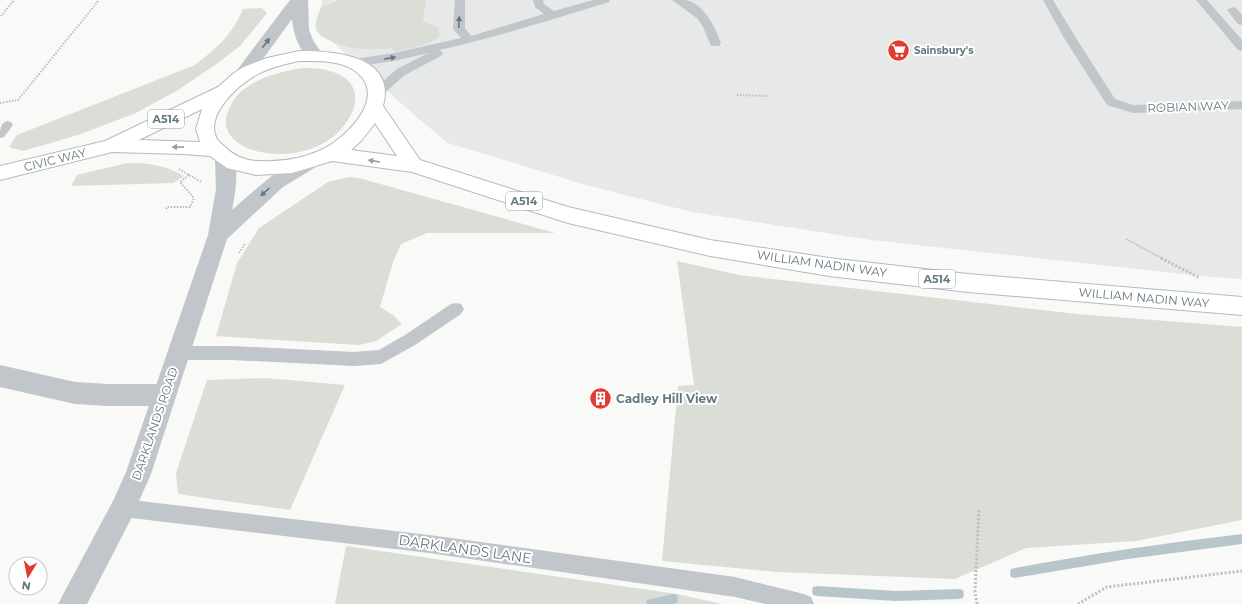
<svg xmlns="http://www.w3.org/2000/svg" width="1242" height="604" font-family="Montserrat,sans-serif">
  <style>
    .built { fill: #e7e9e8 }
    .green { fill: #daded6 }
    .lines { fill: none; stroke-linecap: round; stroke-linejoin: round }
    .stream { fill: #b7c6c8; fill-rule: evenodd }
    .primary-casing { stroke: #b4babd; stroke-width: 2 }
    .path-far1 { stroke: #bbbfc1; stroke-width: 2; stroke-dasharray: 1.5 1.5; stroke-linecap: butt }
    .path { stroke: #bbbfc1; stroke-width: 3; stroke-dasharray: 2 2; stroke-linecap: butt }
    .service { fill: #c0c6c9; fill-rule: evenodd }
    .minor { fill: #c0c6c9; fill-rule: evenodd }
    .tertiary { fill: #c0c6c9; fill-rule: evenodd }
    .primary { fill: #fff; fill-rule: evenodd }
    .oneway { fill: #657981 }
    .oneway2 { fill: #93a1a7 }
    .labels { text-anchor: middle; stroke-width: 4; stroke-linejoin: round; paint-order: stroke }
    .far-poi-label { font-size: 10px; font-weight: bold; fill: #657981; stroke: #fff; text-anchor: start }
    .shield { fill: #fff; stroke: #93a1a7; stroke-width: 1 }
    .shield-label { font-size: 11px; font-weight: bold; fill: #657981 }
    .street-label { font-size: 12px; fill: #657981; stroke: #fff }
    .poi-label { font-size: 12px; font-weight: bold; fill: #657981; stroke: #fff; text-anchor: start }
    .near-street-label { font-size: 14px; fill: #657981; stroke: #fff }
  </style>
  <rect width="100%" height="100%" fill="#f9f9f7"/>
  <path class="built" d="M 322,0 L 1242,0 L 1242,279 L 1211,277 L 871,240 L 692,212 L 582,184 L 511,162 L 448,143 L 420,120 L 319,30 Z"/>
  <path class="green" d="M 340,0 L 426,0 L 423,21 L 438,27 L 439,36 C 431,45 406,49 393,52 L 392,48 C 370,50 349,51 329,40 C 324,38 319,35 317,31 C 313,24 319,14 321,7 Z
    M 262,8 L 267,13 L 240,46 L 215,65 L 178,90 L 136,113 L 78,135 L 23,151 L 9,147 L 17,135 L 195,65 C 216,49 233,34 243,9 Z
    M 302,68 C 311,68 321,68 330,71 C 372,83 355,123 327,141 C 310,152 286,156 266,153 C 242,150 217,135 229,109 C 233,101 236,95 243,90 C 261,76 281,72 302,68 Z
    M 127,163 C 150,163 164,165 184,176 L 173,183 L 71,186 L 77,175 Z
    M 349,177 L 359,178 L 555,233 L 427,233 L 401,244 L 393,262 L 380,307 L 393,315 L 402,324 L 376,341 L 359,345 L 216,336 L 237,263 L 259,228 L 328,182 Z
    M 677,261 L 739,275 L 1077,314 L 1242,327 L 1242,520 L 1136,541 L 1026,548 L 955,579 L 777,572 L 662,561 L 678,386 L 694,385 Z
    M 266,378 L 345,385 L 290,510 L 178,494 L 176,473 L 207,380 Z
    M 346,546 L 677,594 L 722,604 L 335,604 Z"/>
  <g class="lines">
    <path class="stream" d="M 1242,534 L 1242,544 L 1128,559 L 1015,578 L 1011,577 L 1010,573 L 1011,569 L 1015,568 C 1090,554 1166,543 1242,534 Z
      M 817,586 L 896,591 L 959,589 L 963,590 L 964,594 L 963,598 L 959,599 L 896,601 L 817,596 L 813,595 L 812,591 L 813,587 Z
      M 673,594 L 677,595 L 678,599 L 677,603 L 673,604 L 646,604 L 647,600 Z"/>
    <defs>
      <path id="primary" d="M 299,51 C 333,51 397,55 383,106 L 420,160 L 568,207 L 710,240 L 829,258 L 968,274 L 1242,297 L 1242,315 L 968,292 L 829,276 L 710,256 L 568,223 L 412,172 L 332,161 L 292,173 L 256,175 L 227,168 L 210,156 L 183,154 L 112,152 L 0,180 L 0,166 L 105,141 L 218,87 L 234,73 L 244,67 L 267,58 ZM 299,61 C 317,61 337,60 352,69 C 392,93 347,138 321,150 C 302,159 280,162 259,161 C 245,161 234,156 224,146 C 221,143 218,142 216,137 C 206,114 238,85 256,75 C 269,68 284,64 299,61 ZM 202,109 L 196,129 L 200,142 L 139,140 ZM 375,123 L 397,156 L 351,150 L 361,141 Z"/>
    </defs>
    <use href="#primary" class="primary-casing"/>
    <path class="path-far1" d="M 1,16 L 14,0
      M 737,95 L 768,96
      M 0,103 L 18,100 L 99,0
      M 179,169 L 201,182
      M 166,209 L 167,207 L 190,207 L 194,198 L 180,182 L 189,175
      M 1126,239 L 1163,259
      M 239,253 L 245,244"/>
    <path class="path" d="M 1161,258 L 1200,278
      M 977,604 L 975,592 L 979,508
      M 1078,604 L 1107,587 L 1242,571"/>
    <path class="service" d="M 455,0 L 465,0 L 465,28 L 471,36 L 544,14 L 535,7 L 533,0 L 543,0 L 544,4 L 554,11 L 593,0 L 610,0 L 609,2 C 553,19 497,37 440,50 L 443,53 L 441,56 L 405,75 L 381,96 L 373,96 L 371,93 L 373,90 L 397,69 L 428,53 L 394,61 L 352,67 L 348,66 L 346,63 L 348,60 L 394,53 L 461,38 L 453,29 Z
      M 672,0 C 676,0 681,0 685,0 C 704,3 715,27 721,43 L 719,46 L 711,46 L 703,27 L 698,19 Z
      M 1043,0 L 1053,0 L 1076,38 L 1115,99 L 1133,105 L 1242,101 L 1242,109 L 1133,113 L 1107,105 L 1064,38 Z
      M 1196,0 L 1207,0 L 1242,40 L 1242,51 L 1238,50 Z
      M 1232,7 L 1236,8 L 1242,15 L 1242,25 L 1238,24 L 1227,10 Z
      M 7,121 L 11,122 L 13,125 L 4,137 L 0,138 C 0,130 0,123 7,121 Z
      M 456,303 L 461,304 L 464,309 L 461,314 L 415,345 L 381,364 L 354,366 L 231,360 L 180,360 L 174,358 L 172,353 L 174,348 L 180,346 L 231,346 L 354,352 L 379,350 L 405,335 L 451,304 Z
      M 123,499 L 429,535 L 735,577 L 804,594 L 811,597 L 814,604 L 765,604 L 735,597 L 429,553 L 123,517 L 117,514 L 114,508 L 117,502 Z"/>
    <path class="minor" d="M 0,365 L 75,382 L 109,384 L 164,384 L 172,387 L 176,395 L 172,403 L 164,406 L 109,406 L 75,404 L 0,387 Z"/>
    <path class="tertiary" d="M 290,0 L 308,0 L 309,30 L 314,42 L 324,56 L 322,60 C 303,65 293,35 292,19 L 249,78 L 243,80 L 237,78 L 234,74 L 237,70 Z
      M 225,152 L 232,154 C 240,168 235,195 232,210 C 246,198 293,154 310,155 C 312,155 314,156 316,157 L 319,162 L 316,167 L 283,187 L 227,239 L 151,474 L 132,517 L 87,604 L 58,604 L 114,499 L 126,472 L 208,235 L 216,189 L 215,159 L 218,154 Z"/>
    <use href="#primary" class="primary"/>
  </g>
  <defs><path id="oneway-solid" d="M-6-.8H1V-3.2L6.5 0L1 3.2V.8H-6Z"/></defs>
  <g class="oneway">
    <use href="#oneway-solid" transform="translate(459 22) rotate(-87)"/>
    <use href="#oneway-solid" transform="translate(266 43) rotate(-53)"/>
    <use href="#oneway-solid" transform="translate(390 58) rotate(-9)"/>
    <use href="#oneway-solid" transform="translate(265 192) rotate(138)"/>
  </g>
  <g class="oneway2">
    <use href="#oneway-solid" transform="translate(178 147) rotate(-179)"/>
    <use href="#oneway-solid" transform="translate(374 161) rotate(-171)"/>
  </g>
  <defs>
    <symbol id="supermarket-disc" viewBox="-11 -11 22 22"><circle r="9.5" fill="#df3d31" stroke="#fff"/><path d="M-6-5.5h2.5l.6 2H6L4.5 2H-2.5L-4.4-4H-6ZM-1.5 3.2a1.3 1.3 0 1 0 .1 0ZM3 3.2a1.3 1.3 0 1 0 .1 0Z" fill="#fff"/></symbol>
    <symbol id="building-disc" viewBox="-11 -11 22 22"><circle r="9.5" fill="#df3d31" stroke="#fff"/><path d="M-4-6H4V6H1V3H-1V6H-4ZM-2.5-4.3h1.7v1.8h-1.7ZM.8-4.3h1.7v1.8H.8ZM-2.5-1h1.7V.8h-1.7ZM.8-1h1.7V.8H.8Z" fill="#fff"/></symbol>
  </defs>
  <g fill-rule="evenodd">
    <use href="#supermarket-disc" x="886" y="38" width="25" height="25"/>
    <use href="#building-disc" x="588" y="386" width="25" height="25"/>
  </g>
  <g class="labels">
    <g class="far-poi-label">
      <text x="914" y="54">Sainsbury's</text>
    </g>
    <g class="shield">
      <rect x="148" y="110" width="36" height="18" rx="3"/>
      <rect x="506" y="192" width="36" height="18" rx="3"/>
      <rect x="919" y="270" width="36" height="18" rx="3"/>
    </g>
    <g class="shield-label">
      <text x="166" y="123">A514</text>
      <text x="524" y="205">A514</text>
      <text x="937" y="283">A514</text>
    </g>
    <g class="street-label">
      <text transform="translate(1188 107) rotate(-2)" y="4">ROBIAN WAY</text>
      <text transform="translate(55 160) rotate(-14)" y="4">CIVIC WAY</text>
      <text transform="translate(822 264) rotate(8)" y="4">WILLIAM NADIN WAY</text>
      <text transform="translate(1144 298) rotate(5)" y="4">WILLIAM NADIN WAY</text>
      <text transform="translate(155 424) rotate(-71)" y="4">DARKLANDS ROAD</text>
    </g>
    <g class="poi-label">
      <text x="616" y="403">Cadley Hill View</text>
    </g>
    <g class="near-street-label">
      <text transform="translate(465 549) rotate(8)" y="5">DARKLANDS LANE</text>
    </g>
  </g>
  <g transform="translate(28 576) rotate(190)"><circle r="19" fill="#ffffff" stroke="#c1c9cd"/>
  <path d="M0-3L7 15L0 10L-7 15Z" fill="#df3d31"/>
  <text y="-6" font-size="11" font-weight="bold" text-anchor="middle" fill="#657981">N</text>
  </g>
</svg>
